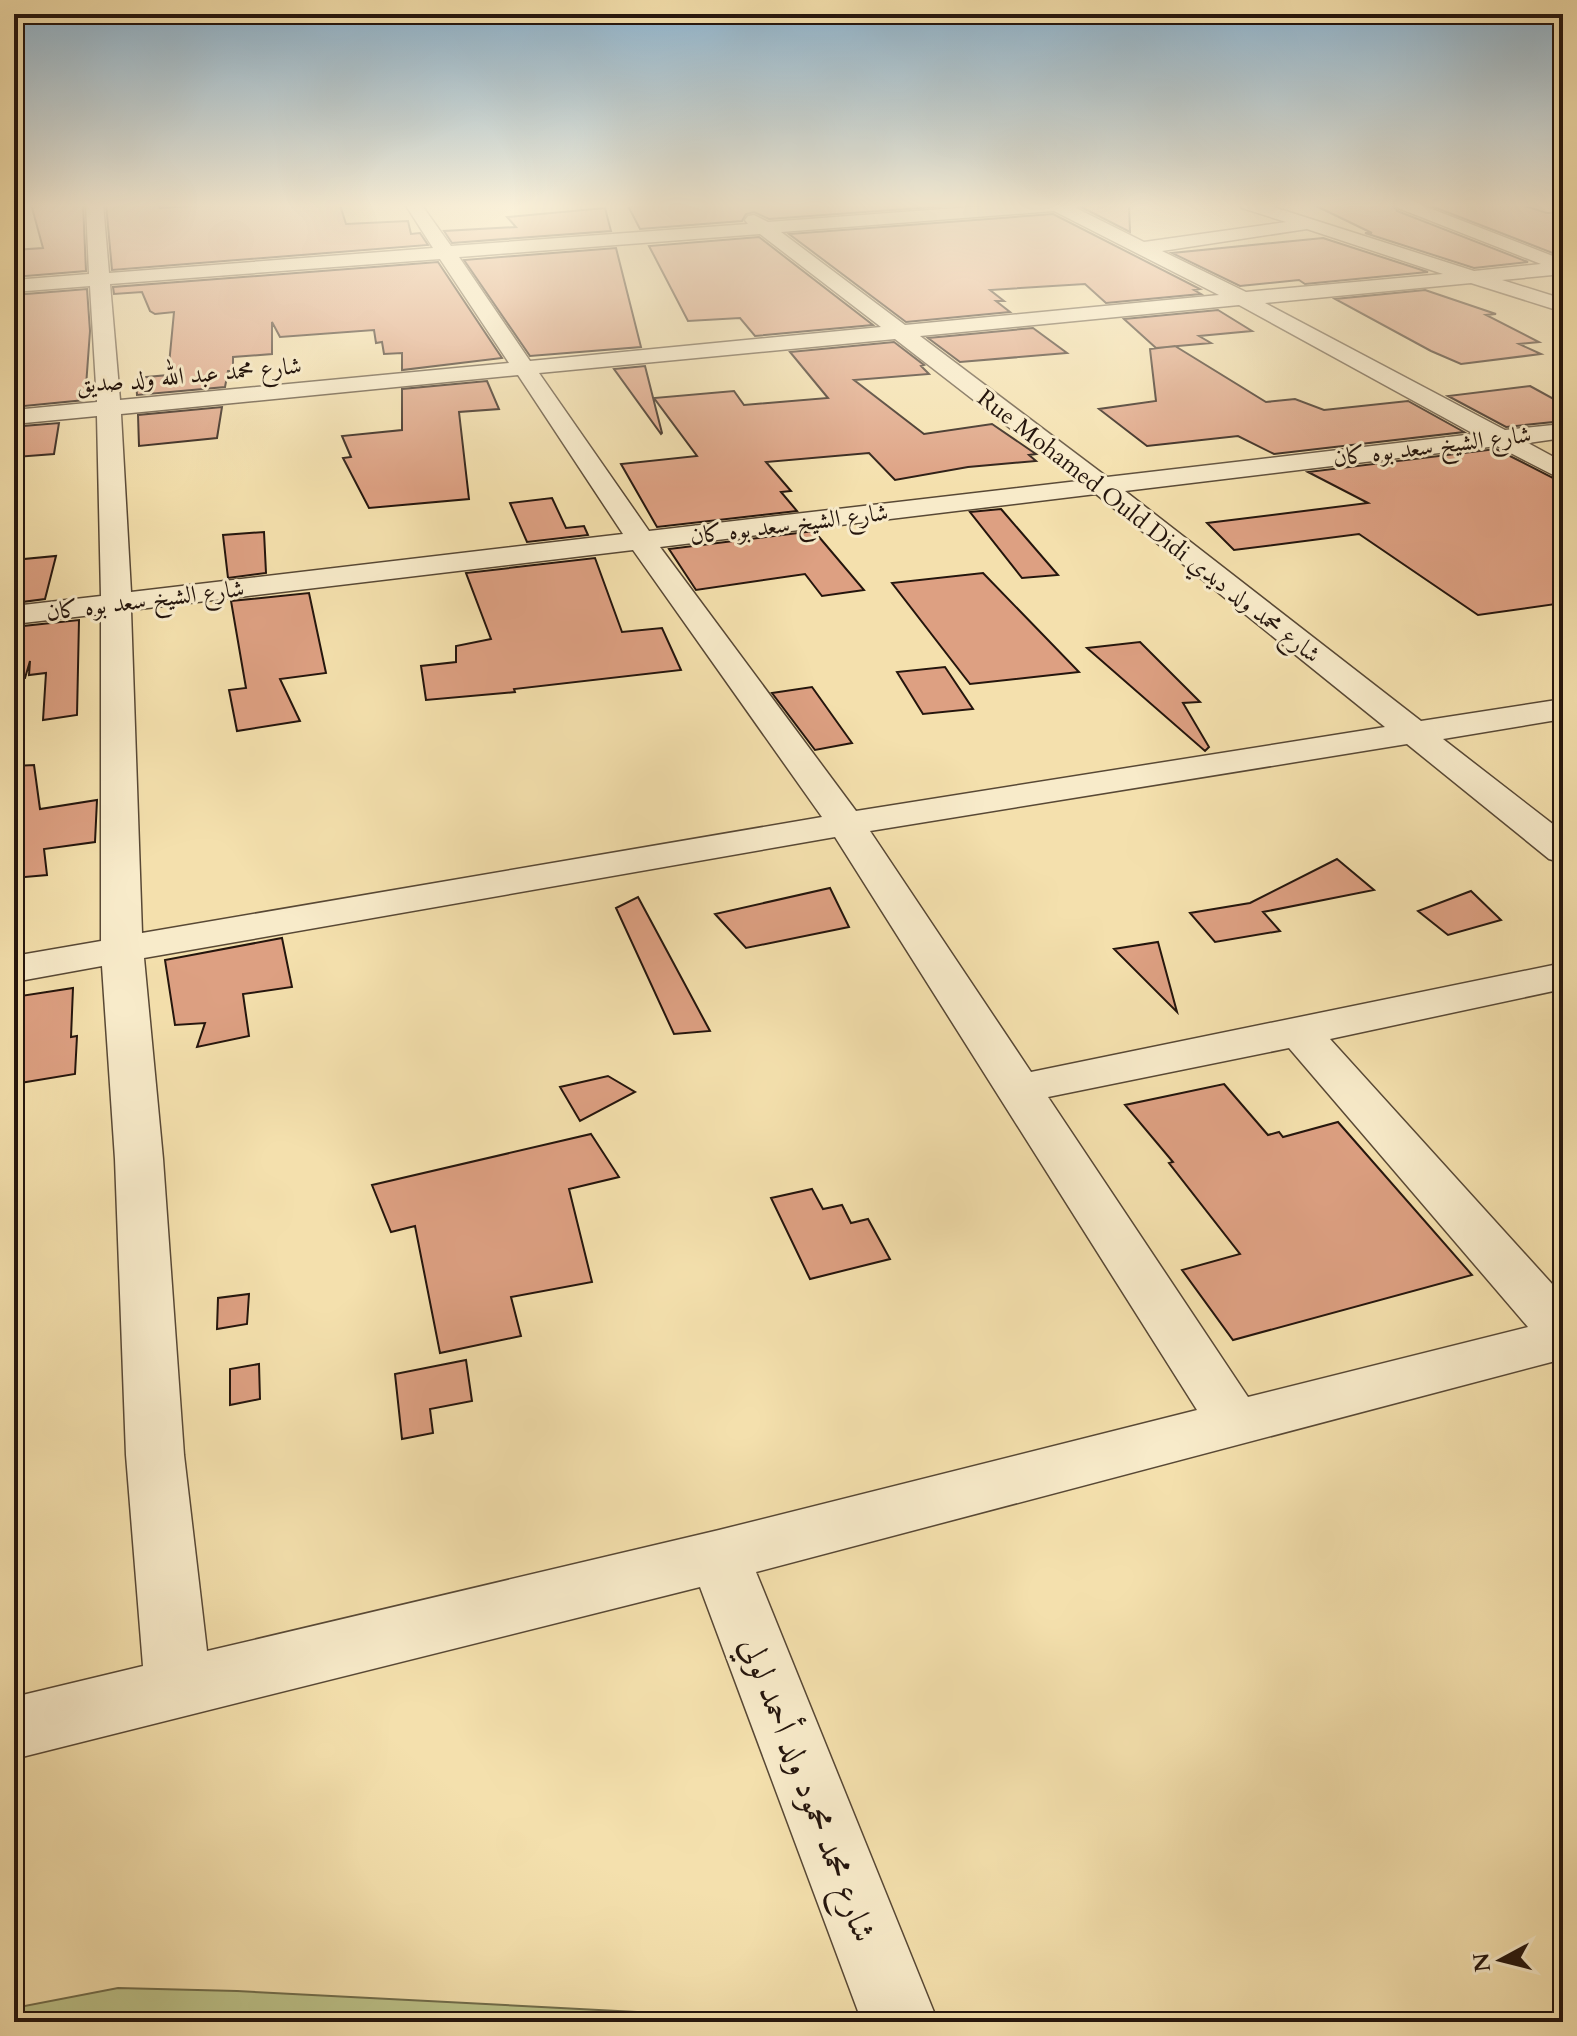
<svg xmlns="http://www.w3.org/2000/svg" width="1577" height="2036" font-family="Cardo,Amiri,serif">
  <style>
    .green { fill: #bcc289; stroke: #706c4b; stroke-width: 2 }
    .building { fill: #dda082; stroke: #24150d; stroke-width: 2 }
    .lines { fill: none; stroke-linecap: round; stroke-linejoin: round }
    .minor-casing { stroke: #584835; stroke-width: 3 }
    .minor { fill: #f8ebca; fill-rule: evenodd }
    .labels { text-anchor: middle; stroke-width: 6; stroke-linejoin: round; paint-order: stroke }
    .far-street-label { font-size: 24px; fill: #24150d; stroke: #f8ebca }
    .near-street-label { font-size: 34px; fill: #24150d; stroke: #f8ebca }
  </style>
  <rect width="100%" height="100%" fill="#f4e0ad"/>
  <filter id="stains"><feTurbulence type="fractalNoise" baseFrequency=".0025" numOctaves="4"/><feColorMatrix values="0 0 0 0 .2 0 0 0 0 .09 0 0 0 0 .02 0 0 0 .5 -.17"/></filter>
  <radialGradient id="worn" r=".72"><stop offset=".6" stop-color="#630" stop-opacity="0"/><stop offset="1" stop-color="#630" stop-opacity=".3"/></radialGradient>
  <path class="green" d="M 118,1988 L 237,1991 L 656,2013 L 688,2022 L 14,2022 L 14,2008 Z"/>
  <path class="building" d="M 31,204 L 83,204 L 86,271 L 14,277 L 14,250 L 43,248 Z
    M 106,204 L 160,204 L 160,208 L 225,204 L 340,205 L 346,224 L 408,221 L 411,234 L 420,233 L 428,245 L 112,270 Z
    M 664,204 L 975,204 L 769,219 L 754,212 L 746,214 L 742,221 L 640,229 L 628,206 Z
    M 1083,204 L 1129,204 L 1130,232 L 1081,207 Z
    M 1312,204 L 1392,204 L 1397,211 L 1528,262 L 1474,268 L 1365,233 L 1372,233 Z
    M 1426,204 L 1519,204 L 1547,213 L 1563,212 L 1563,257 Z
    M 605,208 L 611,231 L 452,243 L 444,231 L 516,227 L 507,217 Z
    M 1053,214 L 1200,289 L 1194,290 L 1201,294 L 1106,303 L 1085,284 L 990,290 L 1004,301 L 996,301 L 1010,312 L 906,322 L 789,234 Z
    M 759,237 L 873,325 L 755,336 L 740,318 L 688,321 L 649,246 Z
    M 1323,238 L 1428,272 L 1305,284 L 1299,280 L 1240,286 L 1172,253 Z
    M 616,248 L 641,347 L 530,356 L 464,260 Z
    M 438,262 L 502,358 L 402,370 L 402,353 L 384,354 L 382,342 L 376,343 L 374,330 L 280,337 L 272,322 L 272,354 L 233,357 L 233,371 L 228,371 L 225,387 L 137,395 L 136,378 L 168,375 L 174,312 L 155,314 L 150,311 L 142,292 L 114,294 L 113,287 Z
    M 87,289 L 90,331 L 85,400 L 14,407 L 14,295 Z
    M 1425,290 L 1496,314 L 1486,315 L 1539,342 L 1519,344 L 1541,354 L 1461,364 L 1431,351 L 1335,299 Z
    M 1218,310 L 1252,331 L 1199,336 L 1211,343 L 1156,348 L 1124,319 Z
    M 1033,328 L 1067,353 L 960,362 L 928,338 Z
    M 894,342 L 924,365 L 921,366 L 929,374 L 854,380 L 924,434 L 992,424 L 1036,454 L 1029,455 L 1036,461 L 968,467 L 895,480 L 869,453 L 766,462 L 791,491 L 781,492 L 797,511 L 657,527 L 621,464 L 697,456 L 654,398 L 734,391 L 744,405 L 828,398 L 790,352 Z
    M 1175,346 L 1266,402 L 1295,399 L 1324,410 L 1408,401 L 1464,432 L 1274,454 L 1238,436 L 1147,446 L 1099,409 L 1156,401 L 1150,349 Z
    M 645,366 L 662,433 L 661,434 L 614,369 Z
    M 487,381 L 499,409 L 459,412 L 469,499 L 369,508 L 343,458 L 351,457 L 342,436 L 402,430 L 402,389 Z
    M 1530,386 L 1563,404 L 1563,421 L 1506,427 L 1448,396 Z
    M 222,407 L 217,438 L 139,446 L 138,415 Z
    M 59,423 L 54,454 L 16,457 L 23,426 Z
    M 1496,449 L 1563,483 L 1563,603 L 1478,615 L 1359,534 L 1234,550 L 1207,523 L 1368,503 L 1308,472 Z
    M 552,498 L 566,528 L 584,526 L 588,535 L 527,542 L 510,503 Z
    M 1001,509 L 1058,575 L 1022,578 L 970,512 Z
    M 814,531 L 864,590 L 822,596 L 805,574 L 696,590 L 669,549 Z
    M 264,532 L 266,573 L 228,578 L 223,535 Z
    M 56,556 L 45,599 L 14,603 L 14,560 Z
    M 595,558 L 622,632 L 662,628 L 681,670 L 514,689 L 515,692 L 426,700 L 421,666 L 456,662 L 456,646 L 491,639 L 466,573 Z
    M 983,573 L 1079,672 L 970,684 L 892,583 Z
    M 309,593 L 326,673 L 280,679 L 300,721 L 237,731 L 229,690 L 246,688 L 231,601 Z
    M 79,620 L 77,715 L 43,720 L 46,673 L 29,675 L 30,661 L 25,678 L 14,677 L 14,627 Z
    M 1140,642 L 1200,702 L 1183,703 L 1209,747 L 1205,751 L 1087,648 Z
    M 945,667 L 973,709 L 923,714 L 897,672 Z
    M 812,687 L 852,743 L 815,750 L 772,693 Z
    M 34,765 L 40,809 L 97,800 L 95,842 L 44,849 L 47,875 L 14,878 L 14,766 Z
    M 1337,859 L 1374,890 L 1263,912 L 1280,931 L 1215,942 L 1190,913 L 1250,903 Z
    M 830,888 L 849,927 L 746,948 L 715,914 Z
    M 1471,891 L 1501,920 L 1448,935 L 1418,911 Z
    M 638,897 L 710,1031 L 674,1034 L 616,908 Z
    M 282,938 L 292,987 L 243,994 L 249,1036 L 197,1047 L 205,1023 L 175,1025 L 165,960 Z
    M 1158,942 L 1177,1012 L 1114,949 Z
    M 73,988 L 71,1037 L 77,1036 L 75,1074 L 14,1084 L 14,997 Z
    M 608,1076 L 635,1092 L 580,1121 L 560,1087 Z
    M 1224,1084 L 1268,1135 L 1279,1132 L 1283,1137 L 1338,1122 L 1472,1275 L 1233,1340 L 1182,1270 L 1240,1254 L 1169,1163 L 1173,1162 L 1125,1105 Z
    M 591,1134 L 619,1177 L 569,1189 L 592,1282 L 511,1297 L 521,1336 L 440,1353 L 415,1226 L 391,1232 L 372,1185 Z
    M 812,1189 L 823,1209 L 842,1205 L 851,1223 L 868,1219 L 890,1259 L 810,1279 L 771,1198 Z
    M 249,1294 L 247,1324 L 217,1329 L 218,1298 Z
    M 466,1360 L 472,1401 L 430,1409 L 433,1433 L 402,1439 L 395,1374 Z
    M 259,1364 L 260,1399 L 230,1405 L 230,1369 Z"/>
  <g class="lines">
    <defs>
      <path id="minor" d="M 86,204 L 103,204 L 109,273 L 433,248 L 405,204 L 421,204 L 451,246 L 748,224 L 745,220 L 748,216 L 754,215 L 768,222 L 1010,204 L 1080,204 L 1076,208 L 1144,242 L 1286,222 L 1242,208 L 1239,204 L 1264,204 L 1474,271 L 1541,264 L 1398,208 L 1395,204 L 1419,204 L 1563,260 L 1563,274 L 1502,280 L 1563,299 L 1563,312 L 1471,283 L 1265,303 L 1505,430 L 1563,424 L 1563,438 L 1528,443 L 1563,462 L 1563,480 L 1497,446 L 1125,491 L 1421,721 L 1563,699 L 1563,719 L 1443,739 L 1563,832 L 1563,863 L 1549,859 L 1407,744 L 870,831 L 1031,1072 L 1563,963 L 1563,989 L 1330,1039 L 1563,1296 L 1563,1359 L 756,1572 L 938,2022 L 862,2022 L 700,1587 L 14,1759 L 14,1697 L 143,1666 L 126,1455 L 115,1159 L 102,966 L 14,982 L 14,956 L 101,941 L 101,614 L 14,624 L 14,606 L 101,596 L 97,416 L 14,424 L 14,410 L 97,402 L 90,286 L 14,292 L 14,280 L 89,274 ZM 1054,211 L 1219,295 L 905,325 L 781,232 ZM 1307,229 L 1443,274 L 1246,292 L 1162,251 ZM 760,234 L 881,327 L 530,361 L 459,257 ZM 440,259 L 509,363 L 120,400 L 110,284 ZM 1239,305 L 1474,434 L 1107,477 L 920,336 ZM 895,339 L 1078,481 L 649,531 L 539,373 ZM 518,375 L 623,534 L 131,592 L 121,414 ZM 1096,494 L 1385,727 L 856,811 L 660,547 ZM 633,550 L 822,817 L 142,933 L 131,610 ZM 835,837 L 1197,1410 L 719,1530 L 207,1651 L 184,1455 L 163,1159 L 144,958 ZM 1289,1048 L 1528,1327 L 1248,1397 L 1048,1097 Z"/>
    </defs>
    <use href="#minor" class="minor-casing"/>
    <use href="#minor" class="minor"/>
  </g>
  <linearGradient id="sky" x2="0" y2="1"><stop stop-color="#8cb6d4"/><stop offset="0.42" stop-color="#faf1da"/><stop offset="1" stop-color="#faf1da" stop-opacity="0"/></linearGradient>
  <rect width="1577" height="489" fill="url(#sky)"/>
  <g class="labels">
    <g class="far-street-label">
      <text transform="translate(189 375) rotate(-5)" y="8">شارع محمد عبد الله ولد صديق</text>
      <text transform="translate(1432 446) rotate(-7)" y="8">شارع الشيخ سعد بوه كان</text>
      <text transform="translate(789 524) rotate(-7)" y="8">شارع الشيخ سعد بوه كان</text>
      <text transform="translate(1149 526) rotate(38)" y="8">Rue Mohamed Ould Didi شارع محمد ولد ديدي</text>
      <text transform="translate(145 600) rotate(-7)" y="8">شارع الشيخ سعد بوه كان</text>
    </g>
    <g class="near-street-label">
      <text transform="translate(809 1789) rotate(69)" y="12">شارع محمد محمود ولد أحمد لولي</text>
    </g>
  </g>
  <rect width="1577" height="2036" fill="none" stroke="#f4e0ad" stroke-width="48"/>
  <rect x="16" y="16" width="1545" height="2004" fill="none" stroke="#24150d" stroke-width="4"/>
  <rect x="24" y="24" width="1529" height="1988" fill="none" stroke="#24150d" stroke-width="2"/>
  <g transform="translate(1501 1960) rotate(263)" stroke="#f8ebca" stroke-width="6" paint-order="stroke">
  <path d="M0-6L14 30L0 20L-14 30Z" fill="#24150d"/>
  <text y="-12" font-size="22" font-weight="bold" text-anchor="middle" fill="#24150d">N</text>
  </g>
  <rect width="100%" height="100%" filter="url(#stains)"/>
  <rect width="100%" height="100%" fill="url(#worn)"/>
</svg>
